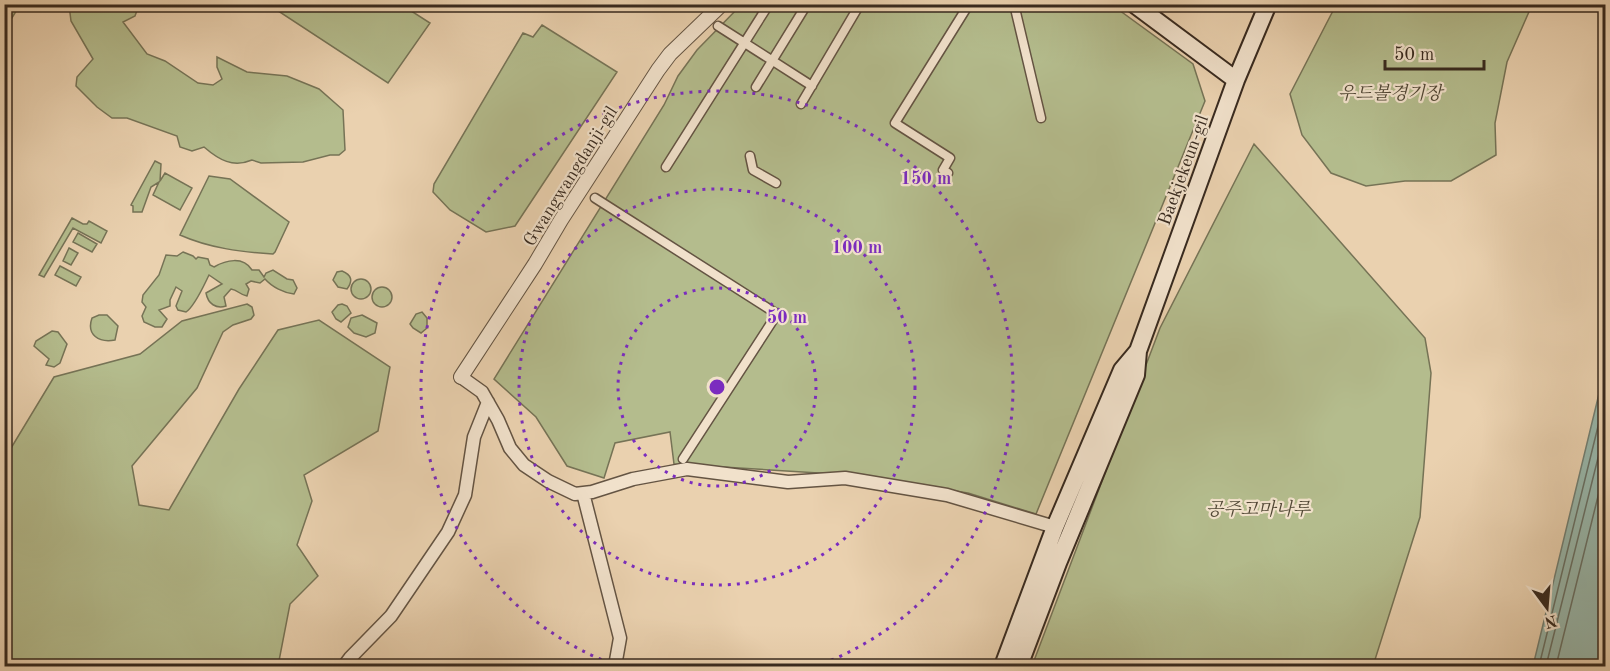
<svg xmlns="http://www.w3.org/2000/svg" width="1610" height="671" font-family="'Old Standard TT','Noto Serif KR',serif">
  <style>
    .green { fill: #b4bc8d; stroke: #767356; stroke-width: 1.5 }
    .water { fill: #98b7ab; stroke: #727f73; stroke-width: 1.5 }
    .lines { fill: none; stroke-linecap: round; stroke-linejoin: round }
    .shore { stroke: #687065; stroke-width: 1.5 }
    .pedestrian-casing { stroke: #645443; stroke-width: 11 }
    .minor-casing { stroke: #645443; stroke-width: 15 }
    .tertiary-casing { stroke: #645443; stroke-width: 16 }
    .secondary-casing { stroke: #382a1f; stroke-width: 20 }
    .pedestrian { stroke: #f1e1cb; stroke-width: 8 }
    .minor { stroke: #f1e1cb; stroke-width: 12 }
    .tertiary { stroke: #f1e1cb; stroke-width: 14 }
    .secondary { stroke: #f1e1cb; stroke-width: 16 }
    .ring { fill: none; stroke: #7b2cbf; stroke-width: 3; stroke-dasharray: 3 6 }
    .labels { text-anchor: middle; stroke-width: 4.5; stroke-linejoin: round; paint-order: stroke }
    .park-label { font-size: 18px; font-style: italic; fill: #514735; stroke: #f1e1cb }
    .street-label { font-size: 18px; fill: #382a1f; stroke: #f1e1cb }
    .centre { fill: #7b2cbf; stroke: #f1e1cb; stroke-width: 3 }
    .ring-label { font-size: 18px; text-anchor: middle; font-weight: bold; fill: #7b2cbf; stroke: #f1e1cb; stroke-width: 4.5; stroke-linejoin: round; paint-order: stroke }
  </style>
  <rect width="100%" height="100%" fill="#ead1af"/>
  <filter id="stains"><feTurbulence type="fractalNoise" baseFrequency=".00333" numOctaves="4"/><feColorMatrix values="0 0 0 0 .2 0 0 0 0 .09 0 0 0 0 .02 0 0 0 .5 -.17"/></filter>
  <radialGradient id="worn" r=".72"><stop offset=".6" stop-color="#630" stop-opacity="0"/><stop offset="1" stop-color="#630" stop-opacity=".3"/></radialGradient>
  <path class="green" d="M 5,4 L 20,5 L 5,29 L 4,5 Z
    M 69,5 L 139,5 L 135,16 L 123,22 L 147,54 L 165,61 L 198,83 L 213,85 L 222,79 L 217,67 L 217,57 L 247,72 L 287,76 L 319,89 L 343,110 L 345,150 L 339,155 L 330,155 L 303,162 L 261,163 L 252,160 C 233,168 219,160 204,147 L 192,151 L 180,147 L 177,136 L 127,118 L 112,118 L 97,107 L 76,86 L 77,77 L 93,59 L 71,21 Z
    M 269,5 L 402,5 L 430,23 L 388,83 Z
    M 741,5 L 1112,5 L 1193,64 L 1205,101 L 1036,514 L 968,493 L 851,475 L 674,464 L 670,432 L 615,443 L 604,478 L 567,466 L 536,417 L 494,379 L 664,105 L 678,76 L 697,50 Z
    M 1336,5 L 1532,5 L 1507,62 L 1495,123 L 1496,155 L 1451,181 L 1405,181 L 1366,186 L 1331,173 L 1302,135 L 1290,94 Z
    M 542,25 L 617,72 L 515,226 L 486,232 L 450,210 L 433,192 L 434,184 L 523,33 L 533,37 Z
    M 1254,144 L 1425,338 L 1431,373 L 1420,517 L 1373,666 L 1032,666 L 1160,328 Z
    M 155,161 L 161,164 L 160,181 L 165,173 L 192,188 L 180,210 L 153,195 L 159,182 L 151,187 L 142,212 L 133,212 L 133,206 L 131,205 Z
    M 209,176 L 230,179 L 289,222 L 275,252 L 273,254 C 241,252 209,248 180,235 Z
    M 72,218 L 83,224 L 87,224 L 89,221 L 107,231 L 101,243 L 73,228 L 44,277 L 39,275 Z
    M 78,233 L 97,244 L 92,252 L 73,242 Z
    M 69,248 L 78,253 L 71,265 L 63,261 Z
    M 183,252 L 193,256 L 196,259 L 198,257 L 208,259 L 210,265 L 214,267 C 226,260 243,256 252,270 L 259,270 L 264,277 L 266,273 L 273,270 L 287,279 L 293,280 L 297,288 L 294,294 C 284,293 272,287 265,279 L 260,283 L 251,281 L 246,284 L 249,289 L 247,296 C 240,295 238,290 231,289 L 224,297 L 226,306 C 216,309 208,304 206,293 L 222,284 L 209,275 C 204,285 195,306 186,312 L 178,310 L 176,306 L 182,291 L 176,287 L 170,300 L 170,306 L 159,310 L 167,319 L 162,327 L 155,327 L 144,322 L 142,316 L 146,307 L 142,302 L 143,295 L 159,275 L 166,255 L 177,256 Z
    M 60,266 L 81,277 L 76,286 L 55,275 Z
    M 342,271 C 352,275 353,281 347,289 L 338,287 L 333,280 L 337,272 Z
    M351 289a10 10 0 1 1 20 0a10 10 0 1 1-20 0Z
    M372 297a10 10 0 1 1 20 0a10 10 0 1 1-20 0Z
    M 247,304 L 252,307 L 254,315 L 251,319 L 233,325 L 223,332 L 197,388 L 132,466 L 139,505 L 169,510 L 239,389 L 278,330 L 319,320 L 390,367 L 378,431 L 304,475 L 312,501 L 297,545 L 318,576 L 290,604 L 278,666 L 5,666 L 5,458 L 54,377 L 140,354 L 182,321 Z
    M 342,304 L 347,306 L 351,313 L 341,322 L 336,319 L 332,312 L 338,305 Z
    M 422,312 L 427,318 L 427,328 L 421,333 L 413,328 L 410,324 L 416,314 Z
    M 99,315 L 107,315 L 118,326 L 115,340 C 99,343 86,335 92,318 Z
    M 362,315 L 377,323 L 375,333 L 366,337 L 354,333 L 348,327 L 351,318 Z
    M 52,331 L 58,332 L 67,344 L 60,363 L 54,367 L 46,365 L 49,359 L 34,346 L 36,341 Z"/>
  <path class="water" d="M 1605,369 L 1605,666 L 1533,666 Z"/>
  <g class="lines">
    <path class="shore" d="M 1539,666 L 1606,394
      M 1546,666 L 1606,426
      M 1556,666 L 1606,464"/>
    <defs>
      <path id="pedestrian" d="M 1014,4 L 1041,118
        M 718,26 L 812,86
        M 756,87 L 807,4
        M 801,104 L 860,4
        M 750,156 L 753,170 L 776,183
        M 666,167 L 769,4
        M 948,173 L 943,170 L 950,158 L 895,123 L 969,4
        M 595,198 L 777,314 L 683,459"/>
      <path id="minor" d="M 461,377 L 482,392 L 498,420 L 510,448 L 524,465 L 548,481 L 575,494 L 592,492 L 633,479 L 687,469 L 788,482 L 845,478 L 947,495 L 1055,527
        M 583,493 L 620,638 L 615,666
        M 344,666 L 350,658 L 391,616 L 448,532 L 465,495 L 474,437 L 488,402"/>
      <path id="tertiary" d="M 461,377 L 535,264 L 561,220 L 658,70 L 670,54 L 722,4"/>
      <path id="secondary" d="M 1134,4 L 1236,80
        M 1003,666 L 1055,527 L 1122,370 L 1138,351
        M 1019,666 L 1058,563 L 1136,375 L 1138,351 L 1236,80 L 1268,4"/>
    </defs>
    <use href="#pedestrian" class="pedestrian-casing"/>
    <use href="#minor" class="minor-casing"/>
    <use href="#tertiary" class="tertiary-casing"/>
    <use href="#secondary" class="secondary-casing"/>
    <use href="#pedestrian" class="pedestrian"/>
    <use href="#minor" class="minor"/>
    <use href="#tertiary" class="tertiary"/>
    <use href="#secondary" class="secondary"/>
  </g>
  <g class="ring">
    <circle cx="717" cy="387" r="99"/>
    <circle cx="717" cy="387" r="198"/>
    <path d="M618 666A296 296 0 1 1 816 666"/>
  </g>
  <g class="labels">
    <g class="park-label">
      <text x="1390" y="99">우드볼경기장</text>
      <text x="1258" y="515">공주고마나루</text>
    </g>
    <g class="street-label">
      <text transform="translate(1183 170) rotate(-70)" y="6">Baekjekeun-gil</text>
      <text transform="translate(570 176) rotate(-58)" y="6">Gwangwangdanji-gil</text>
    </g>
  </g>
  <circle cx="717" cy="387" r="9" class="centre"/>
  <g class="ring-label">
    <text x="926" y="184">150 m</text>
    <text x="857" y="253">100 m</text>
    <text x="787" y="323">50 m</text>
  </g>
  <rect width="1610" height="671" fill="none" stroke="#ead1af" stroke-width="24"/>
  <rect x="6" y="6" width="1598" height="659" fill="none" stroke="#382a1f" stroke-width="3"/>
  <rect x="12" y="12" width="1586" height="647" fill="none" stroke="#382a1f" stroke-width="1.5"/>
  <g transform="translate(1547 608) rotate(164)" stroke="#f1e1cb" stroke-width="4.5" paint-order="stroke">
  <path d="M0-4.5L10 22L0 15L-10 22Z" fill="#382a1f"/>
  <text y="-9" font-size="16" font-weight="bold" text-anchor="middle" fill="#382a1f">N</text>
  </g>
  <path d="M1385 60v9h99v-9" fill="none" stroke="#382a1f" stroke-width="3"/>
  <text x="1394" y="60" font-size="18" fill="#382a1f" stroke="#f1e1cb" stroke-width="4.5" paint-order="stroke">50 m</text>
  <rect width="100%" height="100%" filter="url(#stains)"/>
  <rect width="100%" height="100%" fill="url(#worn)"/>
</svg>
